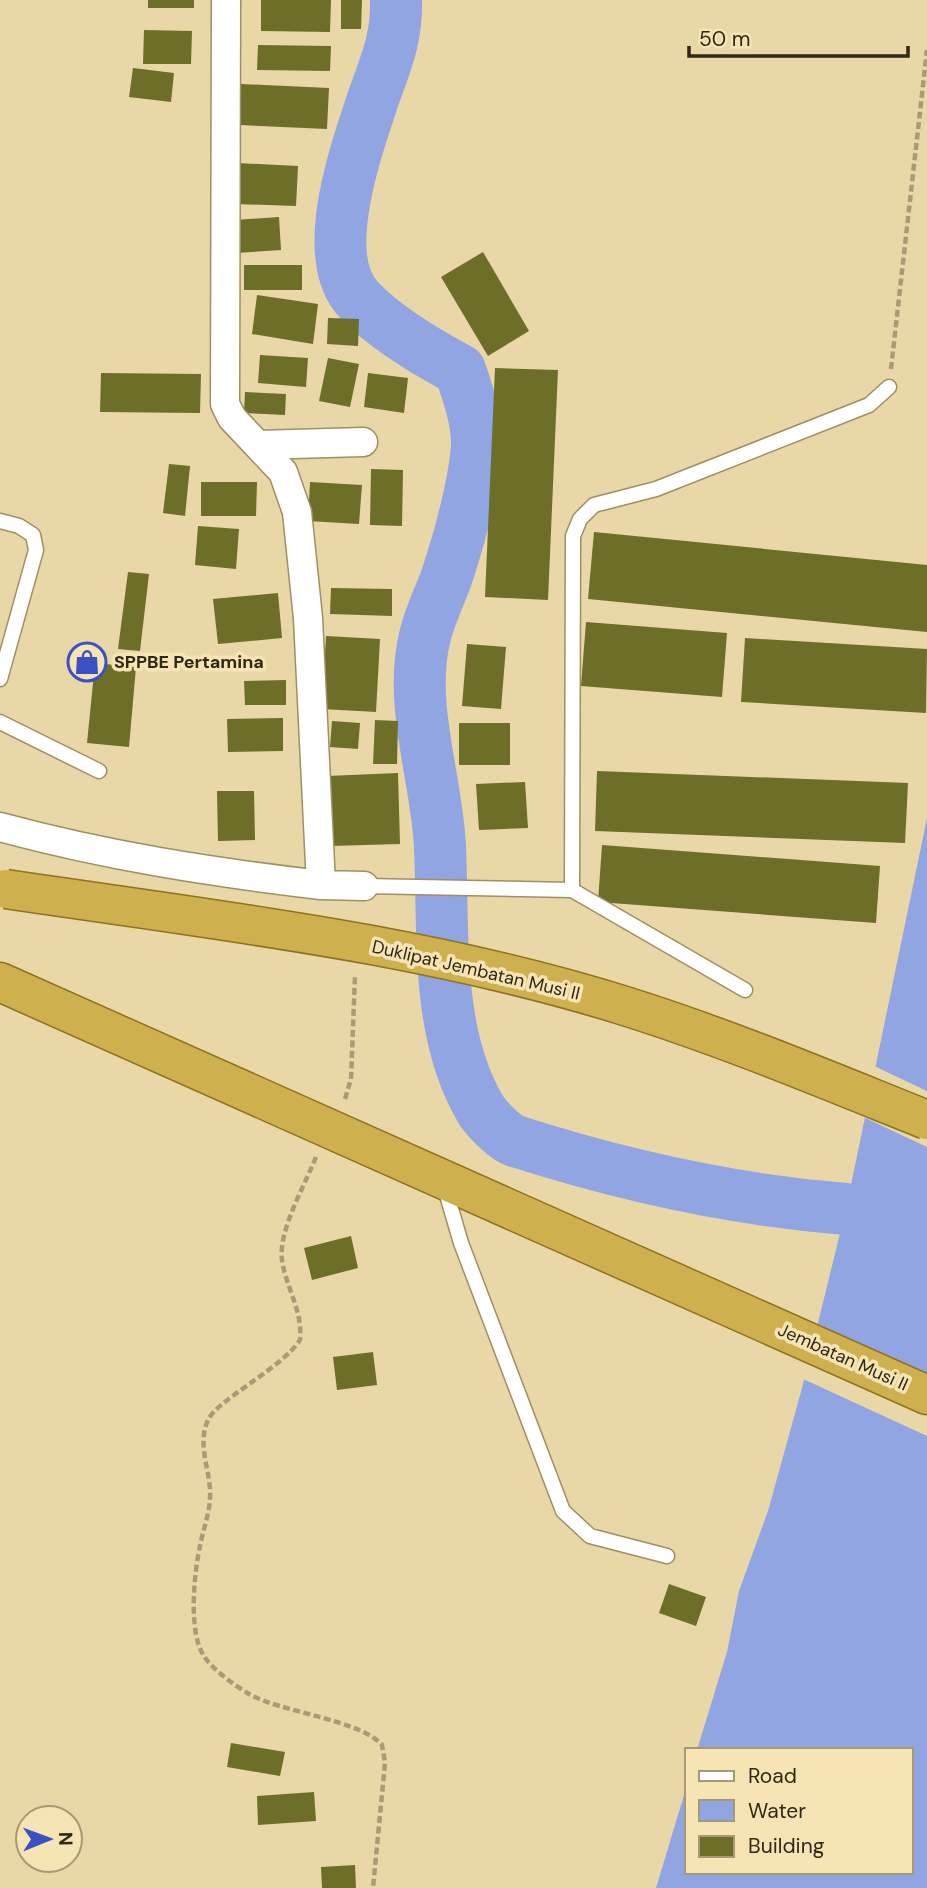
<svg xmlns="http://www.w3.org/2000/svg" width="927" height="1888" font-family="'DM Sans',sans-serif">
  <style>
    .water { fill: #91a5e3 }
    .pier { fill: #e9d7a7 }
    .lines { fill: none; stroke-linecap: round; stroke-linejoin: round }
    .river { stroke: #91a5e3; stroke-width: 52 }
    .building { fill: #6d6e27 }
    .service-casing { stroke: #a08f62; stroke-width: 17 }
    .minor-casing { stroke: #a08f62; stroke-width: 31 }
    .trunk-casing { stroke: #8e731e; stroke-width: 41 }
    .path { stroke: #a99b75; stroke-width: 4.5; stroke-dasharray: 7 3.5; stroke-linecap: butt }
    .service { stroke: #fff; stroke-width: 14 }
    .minor { stroke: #fff; stroke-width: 28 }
    .trunk { stroke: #ceb04e; stroke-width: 38 }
    .trunk-bridge-casing { stroke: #8e731e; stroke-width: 41; stroke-linecap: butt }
    .trunk-bridge { stroke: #ceb04e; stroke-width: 38 }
    .labels { text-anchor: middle; stroke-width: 7; stroke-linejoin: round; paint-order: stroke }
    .poi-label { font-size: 18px; font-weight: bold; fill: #2f2816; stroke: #f6e4b4; text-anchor: start }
    .street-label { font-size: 18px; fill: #2f2816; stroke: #f6e4b4 }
  </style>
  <rect width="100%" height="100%" fill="#e9d7a7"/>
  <path class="water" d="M 927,818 L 927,1888 L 656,1888 L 687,1785 L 687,1872 L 911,1872 L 911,1750 L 697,1750 L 727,1652 L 739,1591 L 768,1511 L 802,1388 L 846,1209 Z"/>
  <path class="pier" d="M 872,1065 L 927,1091 L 927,1147 L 861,1116 Z
    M 812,1332 L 927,1385 L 927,1436 L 801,1378 Z"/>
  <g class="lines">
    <path class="river" d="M 396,0 C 397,41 385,64 372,102 C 356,151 317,258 360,301 C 385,327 428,353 460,370 C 468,394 478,422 477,448 C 473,491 460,536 447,576 C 440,596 430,615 425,636 C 408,705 437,778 440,847 C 444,933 435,1033 481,1110 C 487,1119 505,1138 515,1141 C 621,1175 734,1200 846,1209"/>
  </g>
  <path class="building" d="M 148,0 L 194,0 L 194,8 L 148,8 Z
    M 261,0 L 331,0 L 330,32 L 261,31 Z
    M 341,0 L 362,0 L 361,29 L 341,29 Z
    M 144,30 L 192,31 L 191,64 L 143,64 Z
    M 258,45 L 331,46 L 330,71 L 257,70 Z
    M 133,68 L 174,73 L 171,102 L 129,97 Z
    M 241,84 L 329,88 L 327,129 L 239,125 Z
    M 237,163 L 298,166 L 296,206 L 235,204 Z
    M 279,217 L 281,250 L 236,253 L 235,220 Z
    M 483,252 L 529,331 L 488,356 L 441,277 Z
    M 244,265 L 302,265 L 302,290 L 244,290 Z
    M 257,295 L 318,304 L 313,344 L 252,334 Z
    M 328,318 L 359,319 L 358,346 L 327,344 Z
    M 260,355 L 308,358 L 306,387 L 258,383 Z
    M 328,358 L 359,364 L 350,407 L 319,401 Z
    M 495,368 L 558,370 L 548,600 L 485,597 Z
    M 101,373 L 201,374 L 200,413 L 100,412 Z
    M 368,373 L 408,378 L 404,413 L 364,407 Z
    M 245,392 L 286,394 L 285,415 L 244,413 Z
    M 169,464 L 190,466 L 185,516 L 163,513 Z
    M 371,469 L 403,470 L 402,526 L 370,525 Z
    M 201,482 L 257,482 L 256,516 L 201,516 Z
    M 310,482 L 362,485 L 359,524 L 308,521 Z
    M 198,526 L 239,529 L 236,569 L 195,565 Z
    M 594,532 L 927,565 L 927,632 L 588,599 Z
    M 128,572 L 149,574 L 140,651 L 118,649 Z
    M 331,588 L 392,589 L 392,616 L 330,614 Z
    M 278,593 L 282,638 L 218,644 L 213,599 Z
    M 586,622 L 727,633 L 722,697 L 581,686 Z
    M 326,636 L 380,639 L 376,712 L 322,709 Z
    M 745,638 L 927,649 L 926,713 L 741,702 Z
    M 467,644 L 506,647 L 501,709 L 462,706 Z
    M 95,663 L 136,667 L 129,747 L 87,743 Z
    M 286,680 L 286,705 L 245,705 L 244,681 Z
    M 283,718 L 283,751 L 228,752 L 227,719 Z
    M 375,720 L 398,721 L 397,764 L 373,764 Z
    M 332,721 L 360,723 L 358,749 L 330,747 Z
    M 459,723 L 510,723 L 510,765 L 459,765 Z
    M 597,771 L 908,783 L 905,843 L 595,831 Z
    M 398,773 L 400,844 L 330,846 L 327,776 Z
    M 525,782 L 528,828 L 479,830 L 476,784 Z
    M 217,791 L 254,791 L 255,840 L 218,841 Z
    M 602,845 L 880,866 L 876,923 L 598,902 Z
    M 351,1236 L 358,1268 L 312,1280 L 304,1248 Z
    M 373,1352 L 377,1385 L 337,1390 L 333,1357 Z
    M 669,1584 L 706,1597 L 696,1626 L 659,1613 Z
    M 231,1743 L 285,1752 L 280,1776 L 227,1767 Z
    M 314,1792 L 316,1821 L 258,1825 L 257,1796 Z
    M 355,1865 L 356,1888 L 322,1888 L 321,1867 Z"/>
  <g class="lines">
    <defs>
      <path id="service" d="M 0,521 L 19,526 L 33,535 L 36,550 L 0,679
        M 0,722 L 99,771
        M 364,886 L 572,890 L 745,990
        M 572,890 L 573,536 L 580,519 L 594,505 L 656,489 L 869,405 L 889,387
        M 444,1185 L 461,1243 L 563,1511 L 590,1536 L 667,1556"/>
      <path id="minor" d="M 258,445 L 363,442
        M 0,827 C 107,856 211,872 321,885 L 308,618 L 297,512 L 283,472 L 232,418 L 225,404 L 226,0
        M 321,885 L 364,886"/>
      <path id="trunk" d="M 0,982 L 927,1395"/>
    </defs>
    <use href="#service" class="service-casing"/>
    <use href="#minor" class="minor-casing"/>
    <use href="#trunk" class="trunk-casing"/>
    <path class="path" d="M 891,369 L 927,50
      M 345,1099 L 351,1079 L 355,976
      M 316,1157 C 305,1185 278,1231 282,1260 C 286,1288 303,1311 300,1340 C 281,1369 218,1399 208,1420 C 196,1446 212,1473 210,1499 C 209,1515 203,1530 200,1546 C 194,1573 188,1633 204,1656 C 213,1670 234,1685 249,1694 C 280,1712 361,1720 382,1745 L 385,1763 L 373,1888"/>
    <use href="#service" class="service"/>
    <use href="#minor" class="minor"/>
    <use href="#trunk" class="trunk"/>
    <defs>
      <path id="trunk-bridge" d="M 6,889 C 213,920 424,943 625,1006 C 727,1038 827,1080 927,1120"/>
    </defs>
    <use href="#trunk-bridge" class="trunk-bridge-casing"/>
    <use href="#trunk-bridge" class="trunk-bridge"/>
  </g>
  <defs>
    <symbol id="shop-ring" viewBox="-11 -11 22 22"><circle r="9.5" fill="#f6e4b4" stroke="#3a51c3" stroke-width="1.5"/><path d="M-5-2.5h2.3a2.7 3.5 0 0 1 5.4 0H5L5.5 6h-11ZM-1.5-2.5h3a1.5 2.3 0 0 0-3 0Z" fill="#3a51c3"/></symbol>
  </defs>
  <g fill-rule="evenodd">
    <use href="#shop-ring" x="65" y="640" width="44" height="44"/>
  </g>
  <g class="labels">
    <g class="poi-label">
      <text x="114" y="668">SPPBE Pertamina</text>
    </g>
    <g class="street-label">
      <text transform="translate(476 970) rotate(13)" y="6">Duklipat Jembatan Musi II</text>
      <text transform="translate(843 1357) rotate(24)" y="6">Jembatan Musi II</text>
    </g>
  </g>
  <rect x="685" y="1748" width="228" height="126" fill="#f6e4b4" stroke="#a69975" stroke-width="2"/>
  <rect x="699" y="1771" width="35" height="10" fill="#ffffff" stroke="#a69975" stroke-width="2"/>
  <text x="748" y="1783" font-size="21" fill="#2f2816">Road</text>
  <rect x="699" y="1800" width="35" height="21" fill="#91a5e3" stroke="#a69975" stroke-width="2"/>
  <text x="748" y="1818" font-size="21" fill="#2f2816">Water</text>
  <rect x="699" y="1836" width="35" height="21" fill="#6d6e27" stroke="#a69975" stroke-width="2"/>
  <text x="748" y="1853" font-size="21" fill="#2f2816">Building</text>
  <g transform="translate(49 1839) rotate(89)"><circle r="33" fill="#f6e4b4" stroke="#a69975" stroke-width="2"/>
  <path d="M0-5L12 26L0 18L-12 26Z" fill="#3a51c3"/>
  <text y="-10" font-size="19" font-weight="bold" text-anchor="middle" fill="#2f2816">N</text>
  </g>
  <path d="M689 46v10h219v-10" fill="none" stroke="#2f2816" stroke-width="3.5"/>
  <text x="699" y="46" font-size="21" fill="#2f2816" stroke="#f6e4b4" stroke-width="5" paint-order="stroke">50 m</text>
</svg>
